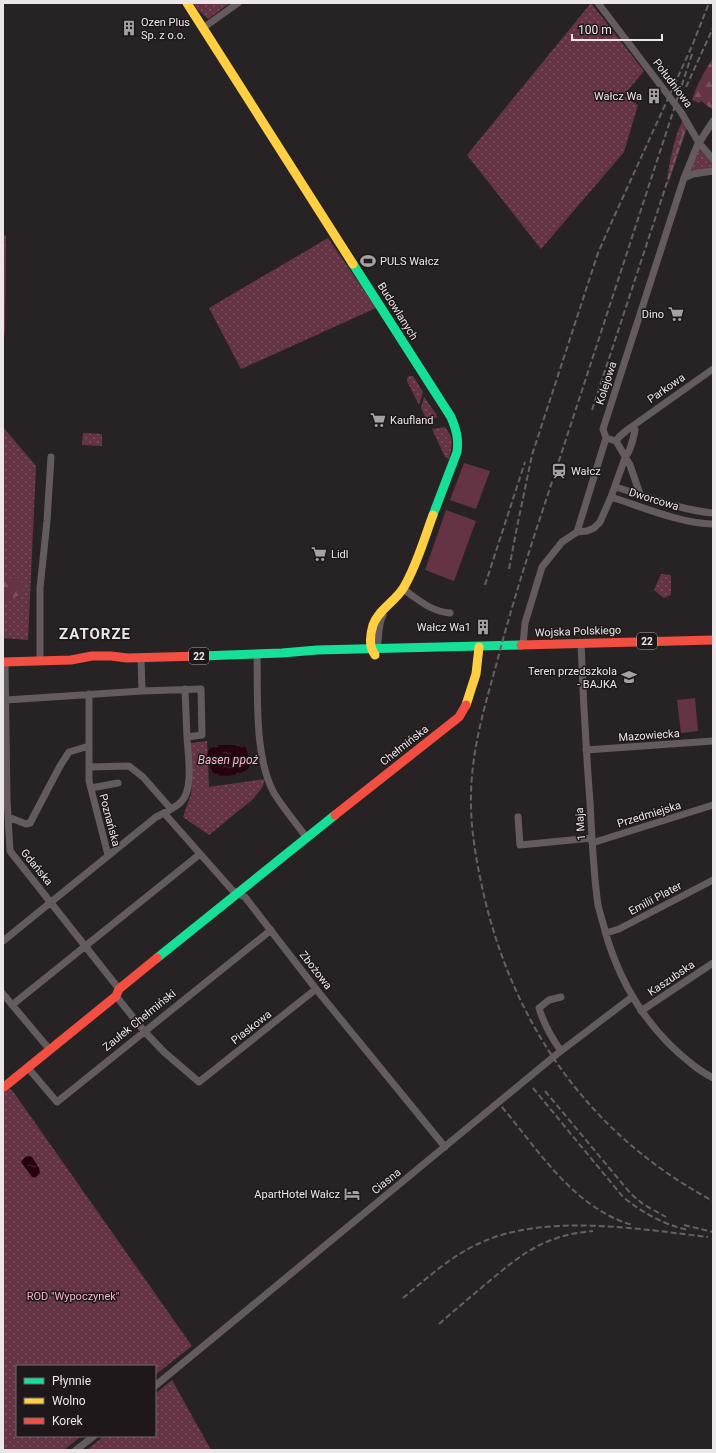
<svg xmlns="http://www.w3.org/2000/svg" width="716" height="1453" font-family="Roboto,sans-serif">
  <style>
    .green { fill: url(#green-dots) }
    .forest { fill: url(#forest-firs) }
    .pitch { fill: #653444 }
    .water { fill: url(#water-ripples) }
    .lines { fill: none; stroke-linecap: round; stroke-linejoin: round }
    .street { stroke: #645b5e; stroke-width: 7 }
    .fast { stroke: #16e098; stroke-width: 9 }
    .slow { stroke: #ffcf43; stroke-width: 9 }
    .jam { stroke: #f24e42; stroke-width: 9 }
    .rail { stroke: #686062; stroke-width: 2; stroke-dasharray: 6 3; stroke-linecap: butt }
    .labels { text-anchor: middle; stroke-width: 3; stroke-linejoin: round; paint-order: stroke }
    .shield { fill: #1e181a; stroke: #aea8aa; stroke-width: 1 }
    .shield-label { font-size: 10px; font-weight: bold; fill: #ebe6e7 }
    .poi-label { font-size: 11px; fill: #ebe6e7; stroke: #1e181a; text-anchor: start }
    .street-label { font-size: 11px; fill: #ebe6e7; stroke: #1e181a }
    .park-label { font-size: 11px; fill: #f3b4c5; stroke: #1e181a }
    .water-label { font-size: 12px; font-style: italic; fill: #f4b4c5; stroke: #1e181a }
    .district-label { font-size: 15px; font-weight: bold; letter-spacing: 1px; fill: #ebe6e7; stroke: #1e181a }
  </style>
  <defs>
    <pattern id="green-dots" width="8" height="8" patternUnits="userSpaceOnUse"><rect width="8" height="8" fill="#653444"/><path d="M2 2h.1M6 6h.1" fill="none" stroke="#7b515f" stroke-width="1.8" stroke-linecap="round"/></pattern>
    <pattern id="forest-firs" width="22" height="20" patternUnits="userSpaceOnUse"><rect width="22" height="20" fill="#653444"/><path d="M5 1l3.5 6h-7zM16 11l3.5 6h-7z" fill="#7b515f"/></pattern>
    <pattern id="water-ripples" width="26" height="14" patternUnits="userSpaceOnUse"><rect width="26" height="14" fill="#27030f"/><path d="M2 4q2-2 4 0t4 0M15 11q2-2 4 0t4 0" fill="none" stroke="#462832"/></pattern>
  </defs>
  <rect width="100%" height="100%" fill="#272324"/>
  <path class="green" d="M 193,3 L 230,3 L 208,19 L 197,9 Z
    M 591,3 L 644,71 L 623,96 L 638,105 L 624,152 L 541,249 L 467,155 Z
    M 683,121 L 687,128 L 668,184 C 666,174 676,129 683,121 Z
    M 699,149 L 713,163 L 713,169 L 690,172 Z
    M 6,235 L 5,331 L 3,344 L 3,236 Z
    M 328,238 L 376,308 L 241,369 L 209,308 Z
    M 409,376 L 413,376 L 423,392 L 419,405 L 407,381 L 407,378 Z
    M 424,397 L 436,414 L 437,417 L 428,422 L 421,408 Z
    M 3,427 L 36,466 L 28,640 L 3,638 Z
    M 445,427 C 455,440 452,444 449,459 L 445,457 L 432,429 Z
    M 83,433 L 102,434 L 102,446 L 82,445 Z
    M 661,574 L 671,575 L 671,595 L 664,598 L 654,590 Z
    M 207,741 L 209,787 L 265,779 L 262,788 L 252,800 L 209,835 L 183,817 L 191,794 L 192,784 L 191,743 Z
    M 8,1089 L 12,1090 L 192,1346 L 155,1375 L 155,1366 L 17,1366 L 17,1436 L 81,1436 L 64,1450 L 3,1450 L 3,1093 Z
    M 172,1380 L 211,1450 L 87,1450 L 104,1436 L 155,1436 L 155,1394 Z"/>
  <path class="forest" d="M 713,58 L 713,110 L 701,101 L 699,103 L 692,100 C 697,84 704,72 713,58 Z
    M 3,573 L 9,578 L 20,578 L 23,584 L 22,594 L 8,600 L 3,601 Z"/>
  <path class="pitch" d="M 464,463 L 490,471 L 476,509 L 450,500 Z
    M 446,510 L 476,521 L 454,581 L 425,570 Z
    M 695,698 L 698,731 L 681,733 L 677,700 Z"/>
  <path class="water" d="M 219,745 L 239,745 L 245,746 L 251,763 L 249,768 C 238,777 227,776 214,775 L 206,758 L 209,749 Z
    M 29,1156 L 32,1157 L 39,1168 L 40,1173 L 35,1178 L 32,1177 L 21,1162 L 25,1157 Z"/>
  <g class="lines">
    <path class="street" d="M 598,3 L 681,112 L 699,143 L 713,159
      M 203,28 L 238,3
      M 684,178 L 693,174 L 713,171
      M 606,438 L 616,441 L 630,465 L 640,494
      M 616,441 L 619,437 L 627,430 L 713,369
      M 615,487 C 647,496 679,510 713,513
      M 611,497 C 643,507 679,523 713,524
      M 577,532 L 606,438 L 603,429 L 684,178 L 697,146 L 713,121
      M 403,589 C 419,600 430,611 450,613
      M 581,643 C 583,696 586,749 590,802 C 592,836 593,871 598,905 C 600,914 603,922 605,931 C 620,984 649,1031 693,1065 C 699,1070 706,1074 713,1078
      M 523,645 L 525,623 L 542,567 L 562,542 L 577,532 L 587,531 L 594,528 L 600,522 L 611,497 L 625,458 C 631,450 633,440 635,430 L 632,427
      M 376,652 C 380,639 377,627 383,615
      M 257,654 C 258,695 254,757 274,793 C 283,808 296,823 306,837
      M 141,658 L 142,691
      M 40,661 L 40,588 L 47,521 L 51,457
      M 5,662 L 7,800 L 10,851 L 119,989
      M 185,689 L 187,737
      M 89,694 L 89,781 L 108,855
      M 586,750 L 713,741
      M 89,767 L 129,766 L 143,777 L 171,809
      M 91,788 L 118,783
      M 164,813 L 233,891 L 245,897 L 316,989 L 445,1147
      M 8,817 L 26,824 L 30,823 L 60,766 L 69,752 L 89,746
      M 518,817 L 520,845 L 592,838
      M 592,843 L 713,805
      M 606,933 L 619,929 L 713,880
      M 3,941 L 156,817 C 164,813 175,808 181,802 C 194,789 188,755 187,737 L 202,735 L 201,689 L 142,691 L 6,700
      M 3,994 L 50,1050
      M 116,996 L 144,1031 L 164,1052 L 199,1082 L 316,989
      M 561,997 L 549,1000 L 539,1008 C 544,1025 551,1037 561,1051
      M 12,1005 L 200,854
      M 641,1011 L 713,963
      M 28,1068 L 57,1102 L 271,930
      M 155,1386 L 557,1054 L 632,997
      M 76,1450 L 94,1436"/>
    <path class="fast" d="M 353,264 L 451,417 C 456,429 459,439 457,452 L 433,515
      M 201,656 L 282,653 L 317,650 L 521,645
      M 157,958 L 335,815"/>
    <path class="slow" d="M 187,3 L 353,264
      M 375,655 C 369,647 370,635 373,625 C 378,610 396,601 404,587 C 417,565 424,539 433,515
      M 466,705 L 476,674 L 479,647"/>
    <path class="jam" d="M 521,645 L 713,640
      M 3,662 L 71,660 L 92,656 L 111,656 L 127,658 L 201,656
      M 335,815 L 459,717 L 466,705
      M 4,1087 L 116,996 L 119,989 L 157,958"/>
    <path class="rail" d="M 692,54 C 644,200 597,345 549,491 C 530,548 512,604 497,662 C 485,705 472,748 471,793 C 470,830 477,865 485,900 C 517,1031 593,1137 713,1201
      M 686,87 L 713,28
      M 592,410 L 684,131
      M 509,569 L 517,527 L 532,455 L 598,253 L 613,219 L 692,46 L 709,3
      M 485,585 L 525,462
      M 533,1088 L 623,1197 C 643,1213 664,1225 689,1230
      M 545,1091 L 631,1194 L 643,1204 L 666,1217
      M 502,1107 C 540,1152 573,1207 632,1225
      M 684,1225 L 713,1232
      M 403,1298 C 427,1278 451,1256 480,1243 C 544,1213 640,1229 708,1237
      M 439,1324 C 455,1310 470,1297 486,1284 C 521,1254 545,1235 593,1231"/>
  </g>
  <defs>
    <symbol id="building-bare" viewBox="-9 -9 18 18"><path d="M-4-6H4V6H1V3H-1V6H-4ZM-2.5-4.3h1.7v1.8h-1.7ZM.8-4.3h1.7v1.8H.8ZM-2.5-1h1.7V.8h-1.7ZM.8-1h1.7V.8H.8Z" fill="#a6a2a3" stroke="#1e181a" stroke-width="2.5" paint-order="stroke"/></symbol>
    <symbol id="stadium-bare" viewBox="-9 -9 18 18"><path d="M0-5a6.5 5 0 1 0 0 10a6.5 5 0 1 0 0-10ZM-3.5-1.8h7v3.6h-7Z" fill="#a6a2a3" stroke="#1e181a" stroke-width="2.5" paint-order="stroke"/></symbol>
    <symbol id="supermarket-bare" viewBox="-9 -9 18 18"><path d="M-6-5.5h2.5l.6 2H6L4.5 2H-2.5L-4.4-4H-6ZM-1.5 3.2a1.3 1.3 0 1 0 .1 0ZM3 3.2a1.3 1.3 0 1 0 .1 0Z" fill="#a6a2a3" stroke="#1e181a" stroke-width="2.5" paint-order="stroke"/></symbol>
    <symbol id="station-bare" viewBox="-9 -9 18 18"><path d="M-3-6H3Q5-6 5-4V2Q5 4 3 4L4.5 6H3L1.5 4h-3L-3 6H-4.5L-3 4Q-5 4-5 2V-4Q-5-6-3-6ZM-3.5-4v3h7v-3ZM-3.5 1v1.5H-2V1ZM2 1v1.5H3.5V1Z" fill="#a6a2a3" stroke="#1e181a" stroke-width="2.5" paint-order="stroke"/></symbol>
    <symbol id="school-bare" viewBox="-9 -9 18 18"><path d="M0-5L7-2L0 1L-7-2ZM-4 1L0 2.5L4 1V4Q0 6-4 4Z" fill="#a6a2a3" stroke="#1e181a" stroke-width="2.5" paint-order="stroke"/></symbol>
    <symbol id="hotel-bare" viewBox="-9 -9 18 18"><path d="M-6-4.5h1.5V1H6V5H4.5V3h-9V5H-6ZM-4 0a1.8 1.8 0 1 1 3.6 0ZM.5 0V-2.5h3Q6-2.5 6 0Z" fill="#a6a2a3" stroke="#1e181a" stroke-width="2.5" paint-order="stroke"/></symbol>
  </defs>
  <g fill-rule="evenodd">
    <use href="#building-bare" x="118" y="17" width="22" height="22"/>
    <use href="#building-bare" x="643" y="85" width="22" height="22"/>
    <use href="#stadium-bare" x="357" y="250" width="22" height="22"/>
    <use href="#supermarket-bare" x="665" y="303" width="22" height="22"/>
    <use href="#supermarket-bare" x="367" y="409" width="22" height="22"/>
    <use href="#station-bare" x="548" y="460" width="22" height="22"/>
    <use href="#supermarket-bare" x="308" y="543" width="22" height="22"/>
    <use href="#building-bare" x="472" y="616" width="22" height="22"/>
    <use href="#school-bare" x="618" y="666" width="22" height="22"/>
    <use href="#hotel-bare" x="341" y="1183" width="22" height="22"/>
  </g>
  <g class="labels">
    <g class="shield">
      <rect x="637" y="633" width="20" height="16" rx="3"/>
      <rect x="189" y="648" width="20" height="16" rx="3"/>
    </g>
    <g class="shield-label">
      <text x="647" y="645">22</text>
      <text x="199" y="660">22</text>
    </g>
    <g class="poi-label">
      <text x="141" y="26">Ozen Plus<tspan x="141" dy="13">Sp. z o.o.</tspan></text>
      <text x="642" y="100" text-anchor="end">Wałcz Wa</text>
      <text x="380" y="265">PULS Wałcz</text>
      <text x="664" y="318" text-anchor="end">Dino</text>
      <text x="390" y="424">Kaufland</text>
      <text x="571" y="475">Wałcz</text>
      <text x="331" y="558">Lidl</text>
      <text x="471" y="631" text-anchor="end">Wałcz Wa1</text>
      <text x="617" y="675" text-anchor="end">Teren przedszkola<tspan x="617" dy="13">- BAJKA</tspan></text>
      <text x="340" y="1198" text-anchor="end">ApartHotel Wałcz</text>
    </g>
    <g class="street-label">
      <text transform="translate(673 83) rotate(53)" y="4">Południowa</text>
      <text transform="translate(398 311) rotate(58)" y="4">Budowlanych</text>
      <text transform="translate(606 383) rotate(-72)" y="4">Kolejowa</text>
      <text transform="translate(666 388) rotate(-35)" y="4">Parkowa</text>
      <text transform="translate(654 499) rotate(17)" y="4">Dworcowa</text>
      <text transform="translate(578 631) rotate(-2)" y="4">Wojska Polskiego</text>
      <text transform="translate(649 735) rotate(-4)" y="4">Mazowiecka</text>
      <text transform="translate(404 745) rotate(-38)" y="4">Chełmińska</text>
      <text transform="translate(649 814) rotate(-17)" y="4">Przedmiejska</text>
      <text transform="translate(110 820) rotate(75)" y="4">Poznańska</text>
      <text transform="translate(580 824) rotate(-94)" y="4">1 Maja</text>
      <text transform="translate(37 867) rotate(51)" y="4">Gdańska</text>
      <text transform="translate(655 898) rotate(-28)" y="4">Emilii Plater</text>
      <text transform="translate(316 970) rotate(52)" y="4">Zbożowa</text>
      <text transform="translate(671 978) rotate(-34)" y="4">Kaszubska</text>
      <text transform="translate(139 1020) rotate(-39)" y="4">Zaułek Chełmiński</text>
      <text transform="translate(251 1027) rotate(-38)" y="4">Piaskowa</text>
      <text transform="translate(386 1181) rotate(-39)" y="4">Ciasna</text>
    </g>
    <g class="park-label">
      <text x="73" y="1300">ROD "Wypoczynek"</text>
    </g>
    <g class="water-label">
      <text x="228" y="764">Basen ppoż</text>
    </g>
    <g class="district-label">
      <text x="95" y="639">ZATORZE</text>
    </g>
  </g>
  <rect width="716" height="1453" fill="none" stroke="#ebe6e7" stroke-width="8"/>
  <rect x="16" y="1365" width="140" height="72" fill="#1e181a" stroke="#706a6c"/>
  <rect x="24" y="1378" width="20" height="6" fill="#16e098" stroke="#706a6c"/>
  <text x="52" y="1385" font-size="12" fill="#ebe6e7">Płynnie</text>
  <rect x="24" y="1398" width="20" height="6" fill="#ffcf43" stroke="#706a6c"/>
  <text x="52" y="1405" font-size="12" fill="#ebe6e7">Wolno</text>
  <rect x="24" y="1418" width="20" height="6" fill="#f24e42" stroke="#706a6c"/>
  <text x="52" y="1425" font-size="12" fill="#ebe6e7">Korek</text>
  <path d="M572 34v6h90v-6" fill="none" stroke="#ebe6e7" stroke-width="2"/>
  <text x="578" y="34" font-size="12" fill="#ebe6e7" stroke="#1e181a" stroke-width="3" paint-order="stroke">100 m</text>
</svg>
